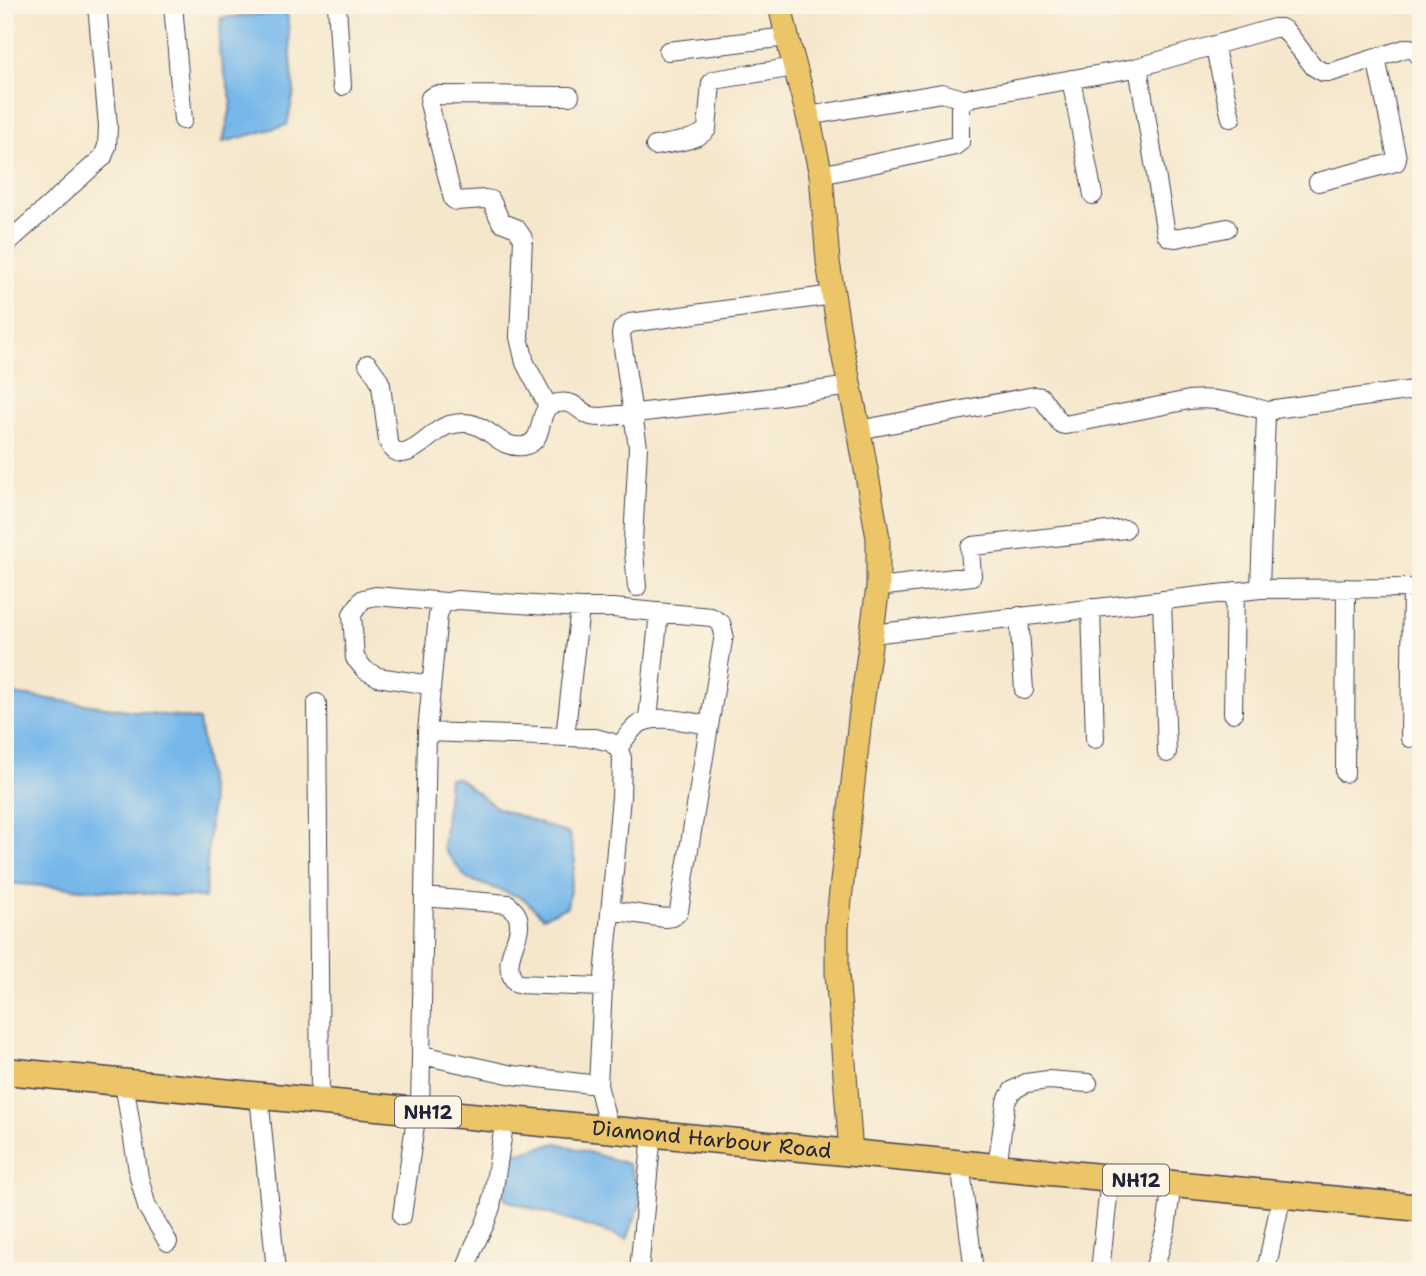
<svg xmlns="http://www.w3.org/2000/svg" width="1426" height="1276" font-family="'Shantell Sans',sans-serif">
  <style>
    .water { fill: #76b7ea; stroke: #4c6c92; stroke-width: 2 }
    .lines { fill: none; stroke-linecap: round; stroke-linejoin: round }
    .minor-casing { stroke: #424051; stroke-width: 20 }
    .major-casing { stroke: #424051; stroke-width: 25 }
    .highway-casing { stroke: #424051; stroke-width: 29 }
    .minor { stroke: #fff; stroke-width: 18 }
    .major { stroke: #ecc569; stroke-width: 23 }
    .highway { stroke: #ecc569; stroke-width: 26 }
    .labels { text-anchor: middle; stroke-width: 7; stroke-linejoin: round; paint-order: stroke }
    .shield { fill: #fcf5e5; stroke: #63616e; stroke-width: 2 }
    .shield-label { font-size: 19px; font-weight: bold; fill: #22223b }
    .street-label { font-size: 21px; fill: #22223b; stroke: #fcf5e5 }
  </style>
  <rect width="100%" height="100%" fill="#fcf5e5"/>
  <filter id="ink" filterUnits="userSpaceOnUse"><feTurbulence type="fractalNoise" baseFrequency=".0143" numOctaves="2"/><feDisplacementMap in="SourceGraphic" scale="14" xChannelSelector="R" yChannelSelector="G"/><feConvolveMatrix kernelMatrix="1 2 1 2 8 2 1 2 1" color-interpolation-filters="sRGB"/></filter>
  <filter id="wash" filterUnits="userSpaceOnUse"><feTurbulence type="fractalNoise" baseFrequency=".00686" numOctaves="4" result="noise"/><feDisplacementMap in="SourceGraphic" scale="28" xChannelSelector="R" yChannelSelector="G"/><feGaussianBlur stdDeviation="1.57" result="paint"/><feColorMatrix in="noise" values="0 0 0 0 0 0 0 0 0 0 0 0 0 0 0 0 0 1.4 0 .05"/><feComposite in="paint" operator="in"/></filter>
  <g filter="url(#wash)">
    <rect width="100%" height="100%" fill="#f5e7cc"/>
    <path class="water" d="M 287,12 L 294,92 L 287,125 L 223,142 L 232,102 L 219,52 L 221,18 Z
      M 12,694 L 199,720 L 211,802 L 205,898 L 5,883 L 5,696 Z
      M 449,778 L 458,778 L 497,808 L 569,834 L 575,861 L 567,907 L 543,917 L 523,898 L 467,879 L 443,848 Z
      M 557,1143 L 628,1164 L 643,1197 L 627,1239 L 506,1200 L 500,1180 L 511,1155 Z"/>
  </g>
  <g filter="url(#ink)">
    <g class="lines">
      <defs>
        <path id="minor" d="M 173,5 L 183,120
          M 337,5 L 342,86
          M 1214,45 L 1231,118
          M 668,51 L 787,37
          M 1138,67 L 1166,234 L 1169,237 L 1176,238 L 1227,228
          M 1071,79 L 1093,195
          M 808,116 L 942,93 L 966,100
          M 655,146 C 670,143 698,141 707,129 L 711,83 L 714,80 L 795,67
          M 821,175 L 955,146 L 960,142 L 960,108 L 963,102 L 972,97 L 1135,68 L 1274,28 L 1281,28 L 1286,31 L 1314,67 L 1323,72 L 1332,72 L 1407,48 C 1414,47 1417,53 1421,58
          M 1318,182 L 1396,162 L 1397,158 L 1376,58
          M 5,245 L 103,157 L 107,146 L 108,126 L 97,5
          M 368,364 L 378,378 L 381,385 L 388,441 C 402,474 431,429 449,425 C 457,423 468,422 475,425 C 493,431 502,449 523,446 C 545,442 537,418 548,407 C 550,404 554,404 558,403 C 576,400 577,411 591,416 C 595,417 598,417 602,417 L 780,396 L 850,386
          M 548,406 L 525,363 L 519,337 L 523,238 L 516,228 L 501,222 L 491,200 L 485,199 L 456,201 L 453,199 L 429,103 L 430,98 L 436,95 L 570,96
          M 859,430 L 1034,396 L 1041,397 L 1061,424 L 1065,425 L 1189,400 C 1218,397 1240,404 1268,411
          M 637,587 L 633,541 L 638,447 L 621,335 L 622,329 L 630,323 L 833,295
          M 878,587 L 972,576 L 970,548 L 973,546 L 1125,529
          M 1260,589 L 1421,588
          M 1162,600 L 1167,753
          M 1091,608 L 1095,739
          M 1019,616 L 1024,690
          M 872,634 L 1260,589 L 1266,414 L 1275,409 L 1421,389
          M 430,685 L 378,677 L 365,670 L 355,658 L 352,614 L 363,599 L 376,596 L 446,602
          M 317,703 L 320,1101
          M 1233,713 L 1235,591
          M 648,719 L 659,612
          M 427,732 L 595,738 L 610,742 L 618,748 L 622,758 L 621,797 L 603,987 L 598,1085 L 609,1129
          M 565,737 L 580,608
          M 1410,738 L 1412,588
          M 618,748 C 624,741 629,732 636,726 C 653,712 688,722 708,725
          M 1345,773 L 1346,588
          M 424,897 L 508,904 C 510,907 514,910 516,913 C 529,935 495,960 517,984 L 603,987
          M 422,1055 L 513,1075 L 598,1085
          M 124,1082 L 139,1177 L 147,1207 L 168,1242
          M 259,1095 L 276,1271
          M 420,1111 L 427,732 L 438,615 C 442,603 445,602 458,600 L 580,608 L 613,608 L 711,617 L 721,623 L 724,634 L 679,911 L 673,917 L 665,918 L 611,910
          M 960,1163 L 974,1271
          M 997,1167 L 1006,1102 L 1012,1091 L 1026,1083 L 1048,1080 L 1088,1083
          M 402,1216 L 417,1111
          M 1155,1266 L 1166,1229 L 1172,1183
          M 465,1271 L 474,1246 L 485,1224 L 491,1207 L 505,1119
          M 639,1271 L 652,1133
          M 1100,1271 L 1110,1178
          M 1266,1271 L 1282,1194"/>
        <path id="major" d="M 780,5 L 787,37 L 808,116 L 821,175 L 828,262 L 841,344 L 859,430 L 878,538 L 878,587 L 860,719 L 837,927 L 837,972 L 851,1153"/>
        <g id="highway">
          <path id="s1" d="M 5,1071 L 1421,1208"/>
        </g>
      </defs>
      <use href="#minor" class="minor-casing"/>
      <use href="#major" class="major-casing"/>
      <use href="#highway" class="highway-casing"/>
      <use href="#minor" class="minor"/>
      <use href="#major" class="major"/>
      <use href="#highway" class="highway"/>
    </g>
  </g>
  <g class="labels">
    <g class="shield">
      <rect x="395" y="1096.5" width="66" height="31" rx="5"/>
      <rect x="1103" y="1164.5" width="66" height="31" rx="5"/>
    </g>
    <g class="shield-label">
      <text x="428" y="1119">NH12</text>
      <text x="1136" y="1187">NH12</text>
    </g>
    <g class="street-label">
      <text dy="7" stroke="none"><textPath href="#s1" startOffset="710">Diamond Harbour Road</textPath></text>
    </g>
  </g>
  <rect width="1426" height="1276" fill="none" stroke="#fcf5e5" stroke-width="28"/>
</svg>
